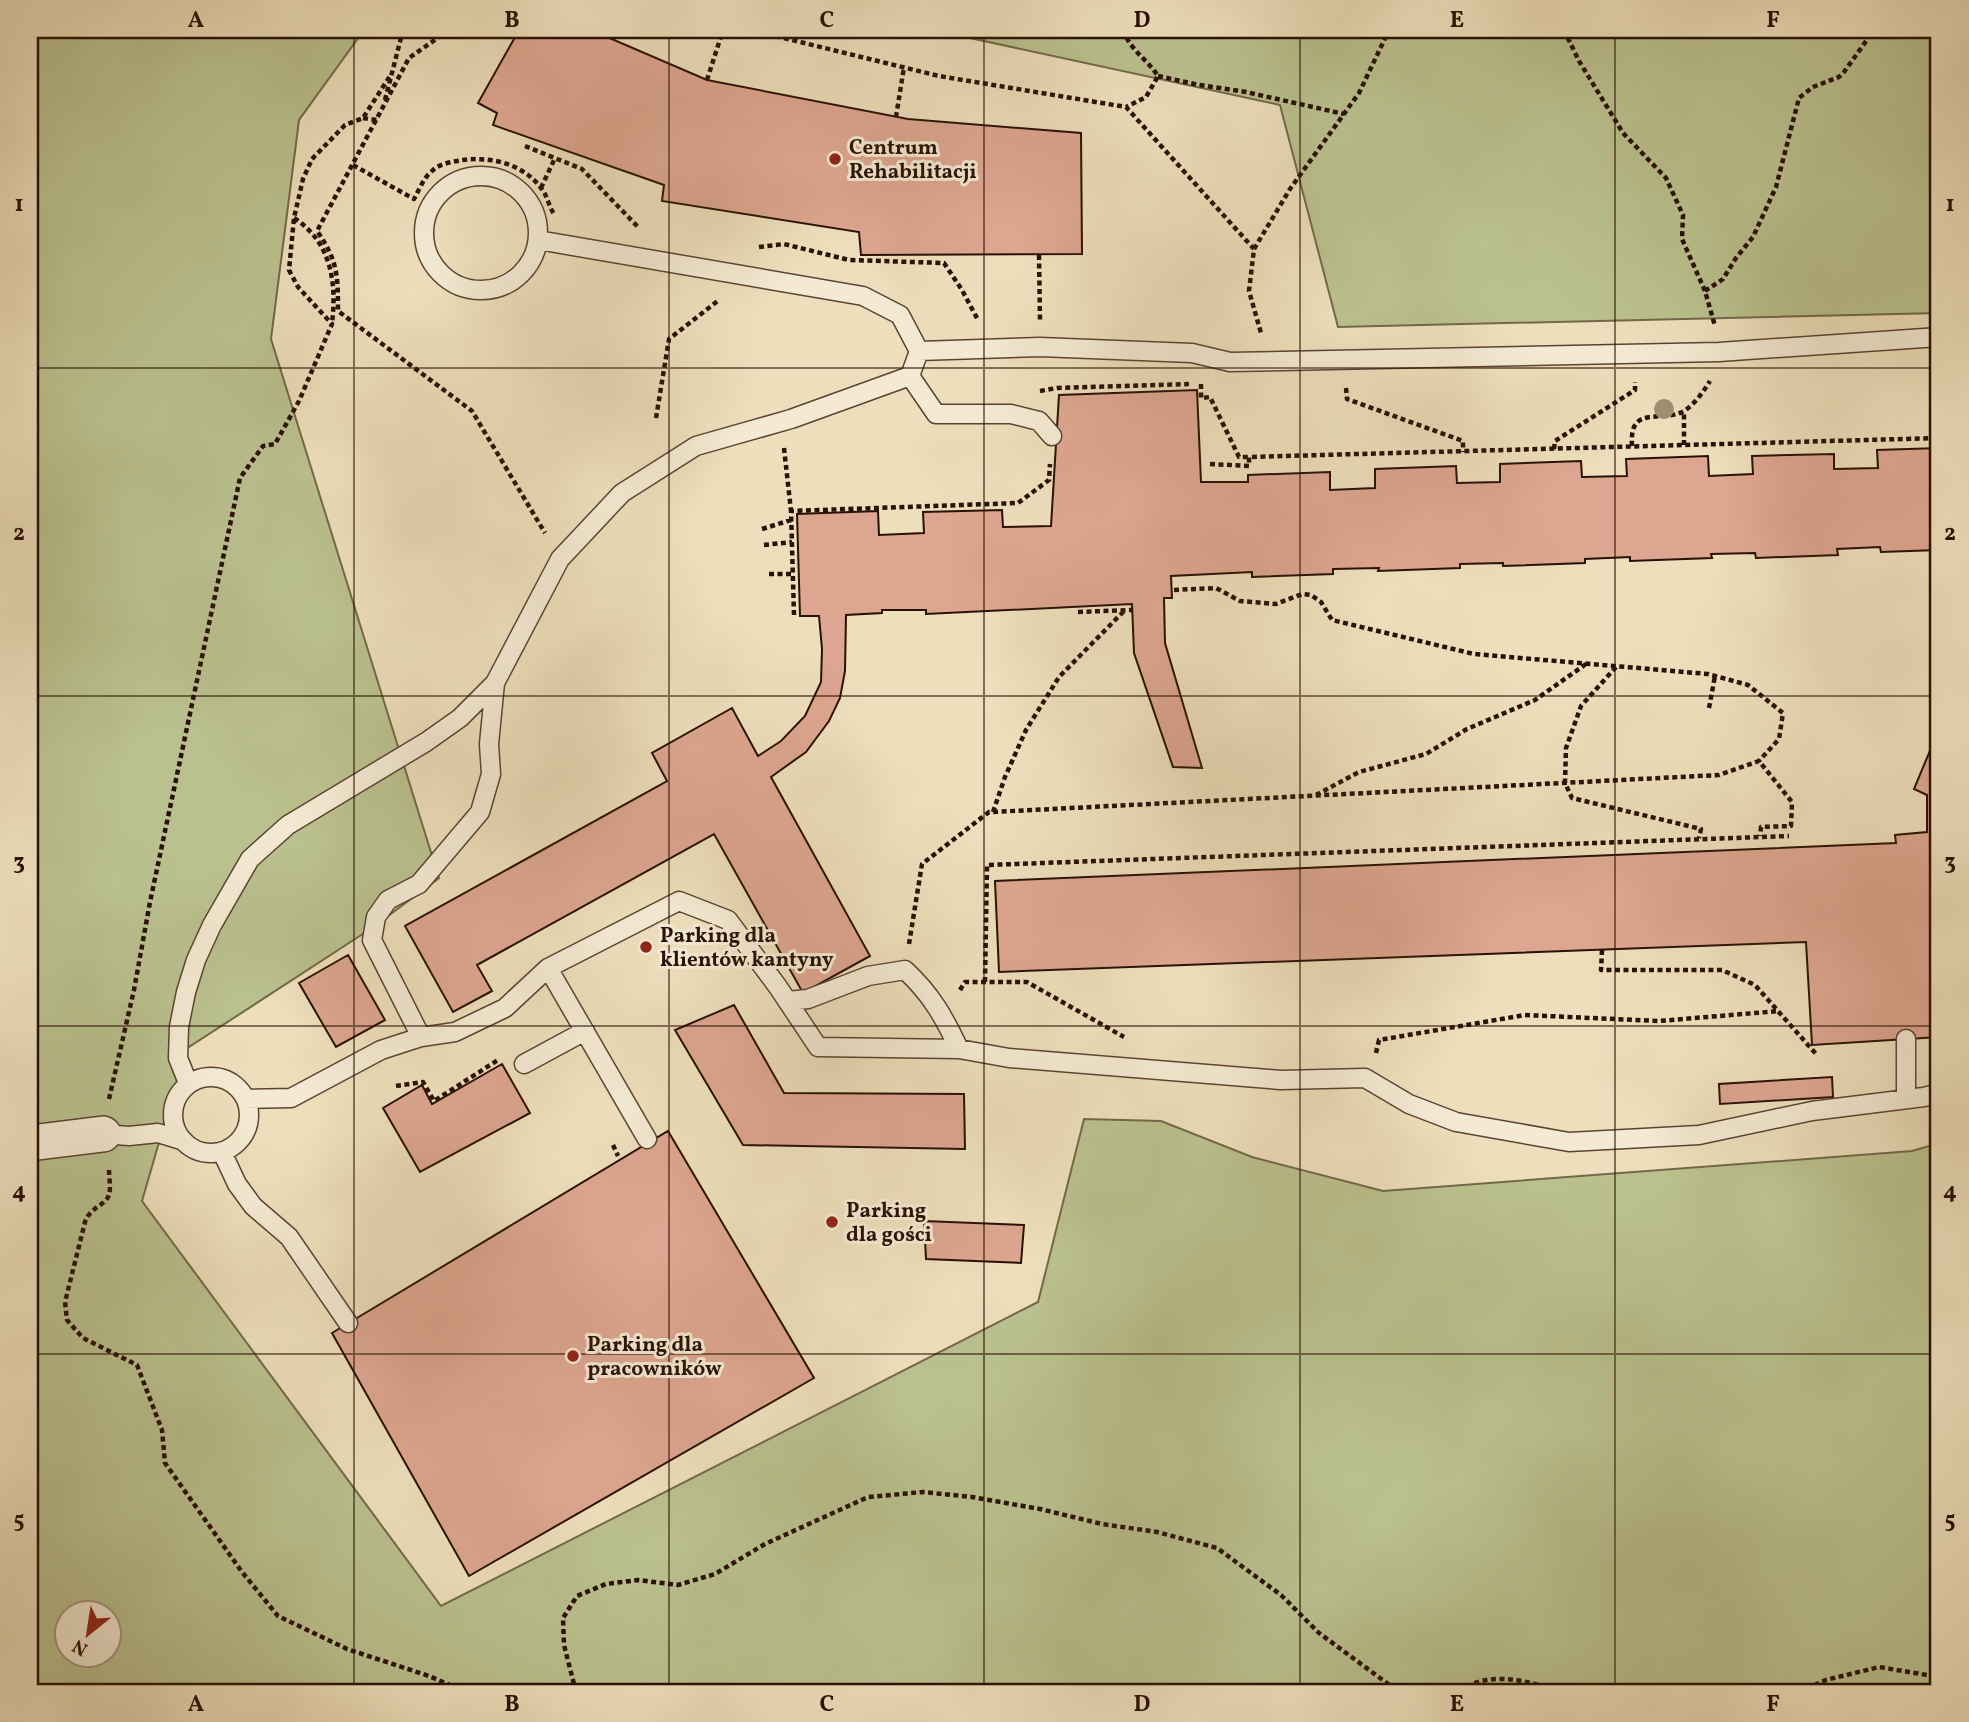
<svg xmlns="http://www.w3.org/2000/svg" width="1969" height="1722" font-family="Vollkorn,serif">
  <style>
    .green { fill: #bac18f; stroke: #726949; stroke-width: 2; fill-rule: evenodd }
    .building { fill: #dda690; stroke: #291103; stroke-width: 2 }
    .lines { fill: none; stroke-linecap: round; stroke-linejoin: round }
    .service-casing { stroke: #5a4431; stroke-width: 21 }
    .minor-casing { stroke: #5a4431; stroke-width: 38 }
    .path { stroke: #291103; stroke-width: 4.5; stroke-dasharray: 5 3.5; stroke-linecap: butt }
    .service { stroke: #f4ead3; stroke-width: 18 }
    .minor { stroke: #f4ead3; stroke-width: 35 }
    .tree { fill: #9e9071 }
    .grid { fill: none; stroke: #291103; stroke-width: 2; stroke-opacity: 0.55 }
    .poi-dot { fill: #8f2418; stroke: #f4ead3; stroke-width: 2.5 }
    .labels { text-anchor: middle; stroke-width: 6; stroke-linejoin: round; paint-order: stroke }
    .poi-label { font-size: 21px; font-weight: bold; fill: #291103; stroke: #f4ead3; text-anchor: start }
    .neatline { fill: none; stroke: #291103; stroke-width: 2.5 }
    .grid-label { font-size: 23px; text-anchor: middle; font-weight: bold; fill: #291103 }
  </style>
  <rect width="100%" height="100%" fill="#eedfbc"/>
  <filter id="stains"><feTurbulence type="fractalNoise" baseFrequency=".00286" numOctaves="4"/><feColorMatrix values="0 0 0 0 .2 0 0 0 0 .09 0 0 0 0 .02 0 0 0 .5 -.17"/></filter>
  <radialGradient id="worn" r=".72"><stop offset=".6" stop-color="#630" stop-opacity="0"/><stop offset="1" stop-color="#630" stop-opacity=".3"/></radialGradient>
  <path class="green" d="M 30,30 L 364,30 L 299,120 L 271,339 L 439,878 L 372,928 L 186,1049 L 142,1201 L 441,1606 L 1038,1302 L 1084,1119 L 1161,1121 L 1252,1157 L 1383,1191 L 1912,1151 L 1939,1143 L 1939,1692 L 30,1692 ZM 66,1614 L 108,1614 L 108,1656 L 66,1656 Z
    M 933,30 L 1939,30 L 1939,313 L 1338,327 L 1280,105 Z"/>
  <path class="building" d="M 519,30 L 591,30 L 707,80 L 908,119 L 1081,133 L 1082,254 L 861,255 L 859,232 L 662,201 L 664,185 L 493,125 L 497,113 L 478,103 Z
    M 1197,390 L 1201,482 L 1248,482 L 1248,475 L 1330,472 L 1330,490 L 1375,488 L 1375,469 L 1456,466 L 1457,483 L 1500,482 L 1500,464 L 1581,461 L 1582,477 L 1627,476 L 1626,459 L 1708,456 L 1709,476 L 1753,474 L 1752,456 L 1834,454 L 1834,469 L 1878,468 L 1877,450 L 1939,448 L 1939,550 L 1881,552 L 1880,547 L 1837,549 L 1838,555 L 1756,558 L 1755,553 L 1711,554 L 1712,558 L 1630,561 L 1630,557 L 1585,559 L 1585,563 L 1503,566 L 1503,563 L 1460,564 L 1460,568 L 1378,571 L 1379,568 L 1333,569 L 1333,574 L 1252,577 L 1252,572 L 1171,576 L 1172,598 L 1164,598 L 1165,643 L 1202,768 L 1173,767 L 1134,653 L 1132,604 L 926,614 L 926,610 L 882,610 L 882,613 L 846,615 L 845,671 L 840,698 L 829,721 L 806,752 L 771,777 L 870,956 L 803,993 L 714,834 L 477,965 L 492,991 L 453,1012 L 405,926 L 667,781 L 652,753 L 732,708 L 758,756 L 781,741 L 805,716 L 821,682 L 822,649 L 819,616 L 800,616 L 797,514 L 878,511 L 879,535 L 924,533 L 923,512 L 1002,510 L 1003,527 L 1051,526 L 1059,395 Z
    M 1939,729 L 1939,1037 L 1812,1045 L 1806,942 L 999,972 L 995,881 L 1896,843 L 1895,835 L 1927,832 L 1927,795 L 1914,789 Z
    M 348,955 L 385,1020 L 336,1047 L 299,983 Z
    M 734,1005 L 784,1093 L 964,1094 L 965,1149 L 743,1145 L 675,1030 Z
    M 502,1064 L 530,1113 L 420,1172 L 383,1108 L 422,1085 L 432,1104 Z
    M 1832,1077 L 1833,1097 L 1720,1104 L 1719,1084 Z
    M 668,1131 L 814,1378 L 469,1576 L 332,1333 Z
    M 924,1221 L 1024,1225 L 1021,1263 L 926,1259 Z"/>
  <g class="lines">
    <defs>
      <path id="service" d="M424 233a57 57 0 1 1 114 0a57 57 0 1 1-114 0Z
        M 919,351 L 1040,347 L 1192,353 L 1230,362 L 1719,352 L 1939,337
        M 910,376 L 936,414 L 1011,414 L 1039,421 L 1052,436
        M 787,1001 L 808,999 L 868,976 L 905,970 C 931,994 944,1017 959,1049
        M 421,1037 L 372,940 L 376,917 L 388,900 L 419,884 L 480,812 L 491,774 L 489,744 L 495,683
        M 524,1064 L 585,1031
        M173 1115a38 38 0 1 1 76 0a38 38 0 1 1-76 0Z
        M 188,1083 L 178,1058 L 179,1027 L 186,992 L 196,960 L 212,925 L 250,859 L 288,825 L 426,742 L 460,718 L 495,683 L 560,559 L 622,493 L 696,446 L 791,419 L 910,376 L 919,351 L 900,315 L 863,296 L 538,240
        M 246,1099 L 291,1098 L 381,1050 L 421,1037 L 455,1032 L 505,1008 L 548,968
        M 1906,1099 L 1906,1039
        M 103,1134 L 129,1136 L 158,1133 L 184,1141
        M 647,1139 L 548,968 L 679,901 L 728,920 L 778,987 L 818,1047 L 959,1049 L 1009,1058 L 1281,1080 L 1365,1078 L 1409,1104 L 1456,1122 L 1569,1142 L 1699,1135 L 1812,1111 L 1924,1097 L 1939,1093
        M 222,1152 L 237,1184 L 253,1206 L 289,1237 L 348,1323"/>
      <path id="minor" d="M 30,1143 L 103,1134"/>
    </defs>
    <use href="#service" class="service-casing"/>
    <use href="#minor" class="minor-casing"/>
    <path class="path" d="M 449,30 L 409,58 L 317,231 C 338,261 338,276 338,311 L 472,411 L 545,533
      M 751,30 L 939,76 L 1126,107 L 1254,249 L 1249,291 L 1261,333
      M 1123,30 C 1131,51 1145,57 1158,76 L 1146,97 L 1126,107
      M 1564,30 L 1579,61 L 1623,133 L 1666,178 L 1683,215 L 1682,239 L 1705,291 L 1715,326
      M 1158,76 L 1199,85 L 1246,92 L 1344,114
      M 707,80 L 723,30
      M 385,100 L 403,30
      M 896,117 L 904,67
      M 363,118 L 377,120
      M 525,146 L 582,169 L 638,227
      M 353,165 L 414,199 C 419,190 424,177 432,171 C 440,163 452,162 463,160 C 493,156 528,165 545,194 C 548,200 550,208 554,214
      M 541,188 L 555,158
      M 294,218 C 331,242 337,282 332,323
      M 759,247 L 784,244 L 849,260 L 944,263 L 962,290 L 978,320
      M 1254,249 L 1290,189 L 1359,93 L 1389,30
      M 1039,255 L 1040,321
      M 1705,291 L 1723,279 L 1736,258 L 1753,237 L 1776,187 L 1799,98 L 1813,87 L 1839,77 L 1844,72 L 1869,37 L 1870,30
      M 1201,384 L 1201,398 L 1210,397 L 1239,457 L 1248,457
      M 1346,388 L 1347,399 L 1463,441 L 1463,452
      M 1040,391 L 1057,388 L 1189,384
      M 656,418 L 669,339 L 719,300
      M 1684,445 L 1684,411
      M 1632,446 C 1629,403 1661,424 1684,411 C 1695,404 1703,392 1710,381
      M 784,448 L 791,511
      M 1554,449 L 1555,441 L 1635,390 L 1635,382
      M 1210,464 L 1249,466 L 1249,457 L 1939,438
      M 762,529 L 791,520
      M 764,545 L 792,542
      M 769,574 L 793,574
      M 1174,590 L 1216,588 L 1240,601 L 1276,604 L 1302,594 L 1311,595 L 1321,602 L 1332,620 L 1474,654 L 1708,674 L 1748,685 L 1783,713 L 1779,739 L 1759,761
      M 1078,612 L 1132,610
      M 794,615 L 791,511 L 1018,503 L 1049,480 L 1050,464
      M 1616,667 L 1581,706 L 1566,748 L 1565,783 L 1572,798 L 1701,829 L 1699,838
      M 1709,708 L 1715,676
      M 1316,795 L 1359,772 L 1426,754 L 1467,729 L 1535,700 L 1586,664
      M 993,812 L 1005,777 L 1026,730 L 1059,677 L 1125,610
      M 909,944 L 922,864 L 989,812 L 993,812 L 1719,775 L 1759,761 L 1792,802 L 1791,826 L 1761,827 L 1760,836
      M 1602,950 L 1601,970 L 1722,970 L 1755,985 L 1816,1054
      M 985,982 L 987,865 L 1789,836
      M 960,990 L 965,982 L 1027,982 L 1124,1037
      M 1376,1053 L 1379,1040 L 1525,1015 L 1659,1021 L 1779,1011
      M 396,1086 L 423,1082 L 434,1101 L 498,1060
      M 109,1099 L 134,990 L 150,902 L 240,478 L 263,446 L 275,444 L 299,401 L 332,324 L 298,287 L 289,270 L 294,218 L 303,179 L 312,159 L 345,125 L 363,118 L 390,76
      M 613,1145 L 618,1156
      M 109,1170 C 109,1177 111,1189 109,1195 C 105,1206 91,1206 85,1222 L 65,1302 L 67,1320 L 83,1338 L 137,1365 L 162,1430 L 165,1463 L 242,1572 L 278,1616 L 347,1649 L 429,1676 L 466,1692
      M 576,1692 L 564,1645 L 563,1618 L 577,1596 L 606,1584 L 638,1580 L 678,1585 L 715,1574 L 765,1544 L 868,1497 L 923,1492 L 972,1497 L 1040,1509 L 1102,1524 L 1157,1532 L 1217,1548 L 1281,1595 L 1319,1633 L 1399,1692
      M 1460,1692 C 1483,1670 1531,1680 1558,1692
      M 1799,1692 L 1826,1680 L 1879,1667 L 1939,1677"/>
    <use href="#service" class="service"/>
    <use href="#minor" class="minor"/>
  </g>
  <circle class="tree" cx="1664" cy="409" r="10"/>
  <path class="grid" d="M 354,30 L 354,1692M 669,30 L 669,1692M 984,30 L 984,1692M 1300,30 L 1300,1692M 1615,30 L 1615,1692M 30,368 L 1939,368M 30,696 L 1939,696M 30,1026 L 1939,1026M 30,1354 L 1939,1354"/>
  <g class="poi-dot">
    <circle cx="835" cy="159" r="7"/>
    <circle cx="646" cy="947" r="7"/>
    <circle cx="832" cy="1222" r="7"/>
    <circle cx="573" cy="1356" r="7"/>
  </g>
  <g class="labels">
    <g class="poi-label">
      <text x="849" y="154">Centrum<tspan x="849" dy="24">Rehabilitacji</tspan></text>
      <text x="660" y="942">Parking dla<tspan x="660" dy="24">klientów kantyny</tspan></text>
      <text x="846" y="1217">Parking<tspan x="846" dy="24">dla gości</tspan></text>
      <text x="587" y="1351">Parking dla<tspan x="587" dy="24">pracowników</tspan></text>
    </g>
  </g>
  <rect width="1969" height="1722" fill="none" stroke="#eedfbc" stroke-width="77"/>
  <g transform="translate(88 1634) rotate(210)"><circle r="33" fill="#f4ead3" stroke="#a39380" stroke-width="2"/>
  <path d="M0-5L12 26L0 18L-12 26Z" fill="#8f2418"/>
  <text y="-10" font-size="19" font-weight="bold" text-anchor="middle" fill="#291103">N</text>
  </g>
  <rect x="38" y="38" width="1892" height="1646" class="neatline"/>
  <g class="grid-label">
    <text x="196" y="27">A</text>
    <text x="512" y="27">B</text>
    <text x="827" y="27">C</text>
    <text x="1142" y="27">D</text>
    <text x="1457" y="27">E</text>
    <text x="1773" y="27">F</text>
    <text x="19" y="211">1</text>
    <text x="1950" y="211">1</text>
    <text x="19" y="540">2</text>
    <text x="1950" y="540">2</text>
    <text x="19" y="869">3</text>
    <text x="1950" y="869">3</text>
    <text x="19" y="1198">4</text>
    <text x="1950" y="1198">4</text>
    <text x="19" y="1527">5</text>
    <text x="1950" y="1527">5</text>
    <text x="196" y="1711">A</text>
    <text x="512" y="1711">B</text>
    <text x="827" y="1711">C</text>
    <text x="1142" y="1711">D</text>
    <text x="1457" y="1711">E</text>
    <text x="1773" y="1711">F</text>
  </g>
  <rect width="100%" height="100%" filter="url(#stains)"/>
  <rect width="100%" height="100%" fill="url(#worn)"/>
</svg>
